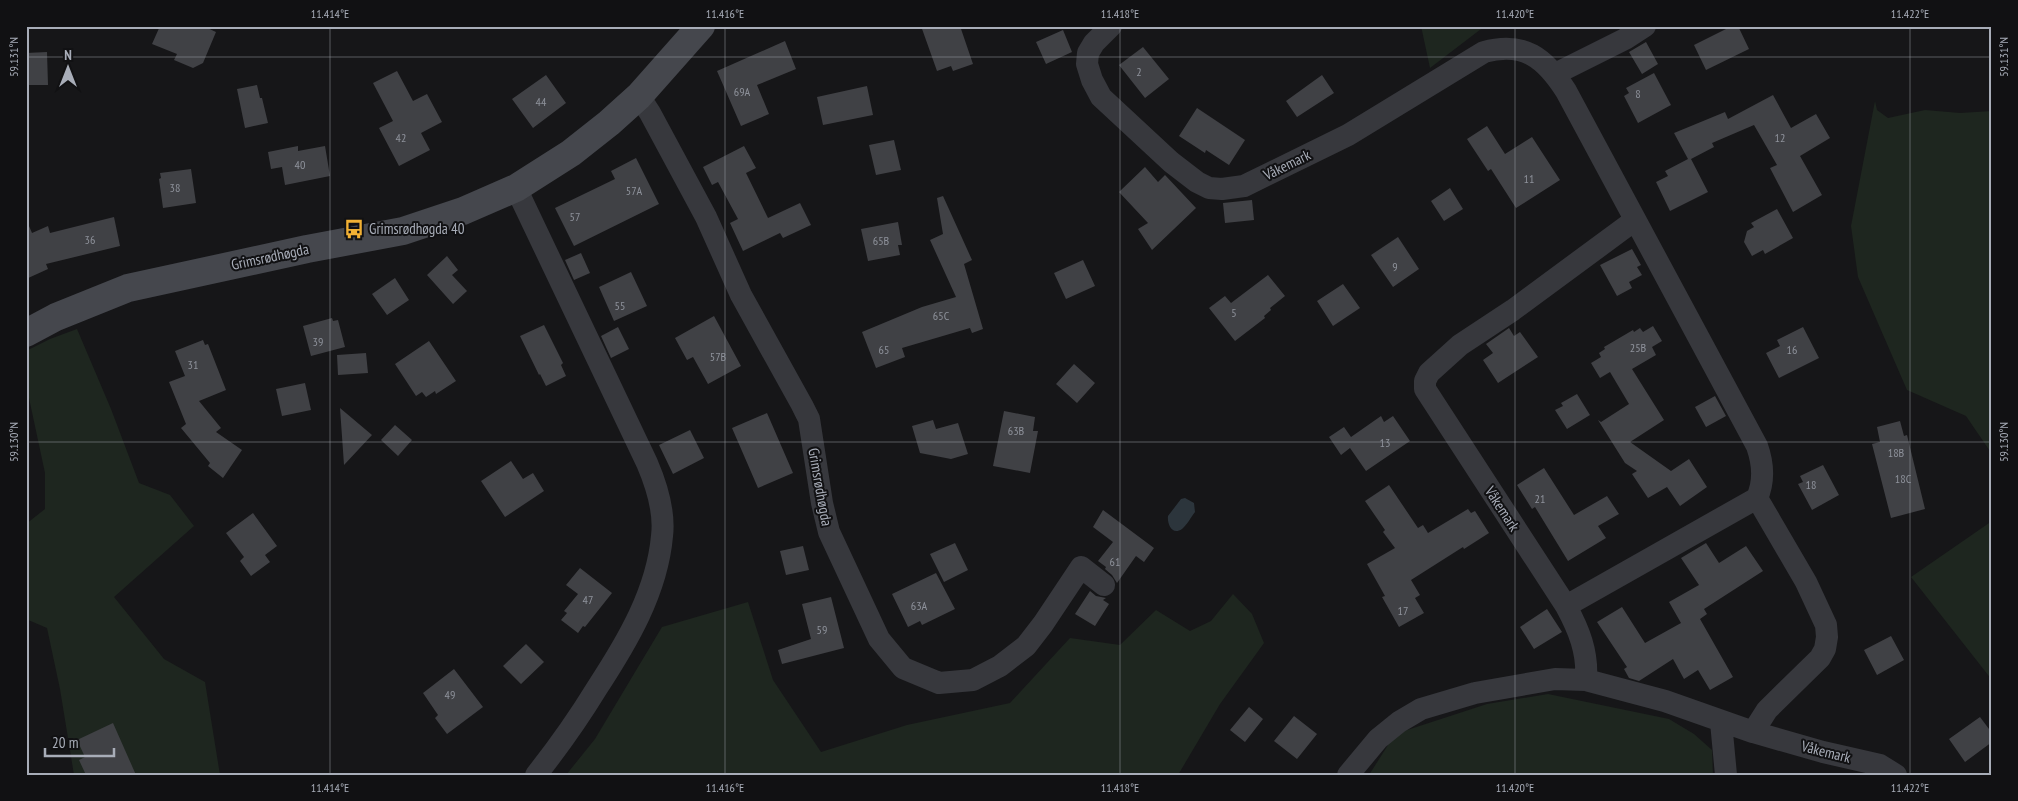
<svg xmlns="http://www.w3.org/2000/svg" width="2018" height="801" font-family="'PT Sans Narrow',sans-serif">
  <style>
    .green { fill: #1e261f }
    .water { fill: #2c353c }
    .building { fill: #404145 }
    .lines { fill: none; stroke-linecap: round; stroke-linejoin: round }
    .street { stroke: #37383d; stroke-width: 22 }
    .secondary { stroke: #45474d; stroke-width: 28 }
    .ticks { fill: none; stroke: #a8adb8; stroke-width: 1; stroke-opacity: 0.45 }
    .labels { text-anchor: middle; stroke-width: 4; stroke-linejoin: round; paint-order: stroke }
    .number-label { font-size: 12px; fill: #8e929b }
    .street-label { font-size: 15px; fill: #a8adb8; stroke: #111113 }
    .poi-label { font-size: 15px; fill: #a8adb8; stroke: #111113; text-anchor: start }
    .neatline { fill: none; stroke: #a8adb8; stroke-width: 2 }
    .ticks-label { font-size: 12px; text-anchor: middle; fill: #a8adb8 }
  </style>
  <rect width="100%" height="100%" fill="#161618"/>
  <path class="green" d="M 1421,26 L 1485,26 L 1430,68 Z
    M 1875,101 L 1877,110 L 1888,118 L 1925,110 L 1960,113 L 1992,111 L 1992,454 L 1966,416 L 1907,390 L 1858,277 L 1851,226 Z
    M 77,329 L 111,409 L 139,483 L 170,495 L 194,526 L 114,597 L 164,659 L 205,682 L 220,775 L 74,775 L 60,689 L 47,628 L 26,619 L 26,524 L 45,509 L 45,473 L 26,384 L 26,351 L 50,339 Z
    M 1992,521 L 1992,680 L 1911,577 Z
    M 1233,594 L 1252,614 L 1264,643 L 1220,704 L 1178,775 L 566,775 L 595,739 L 662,627 L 748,602 L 773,680 L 821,752 L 907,725 L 1010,703 L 1070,638 L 1120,645 L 1156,610 L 1190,631 L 1211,621 Z
    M 1548,694 L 1669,719 L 1694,734 L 1712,750 L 1713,775 L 1369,775 L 1395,734 L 1487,704 Z"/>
  <path class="water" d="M 1185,498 L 1194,503 L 1195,512 C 1191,517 1187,525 1182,529 C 1172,536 1167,524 1168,516 L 1181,499 Z"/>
  <path class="building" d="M 160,26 L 203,26 L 216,32 L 203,63 L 193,68 L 174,60 L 177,54 L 152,44 Z
    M 921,26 L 960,26 L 973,64 L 953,71 L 951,66 L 937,71 Z
    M 1732,26 L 1738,26 L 1749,49 L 1706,70 L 1694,45 Z
    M 1063,30 L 1072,52 L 1046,64 L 1036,42 Z
    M 785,41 L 796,69 L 757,85 L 769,114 L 741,126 L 717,71 Z
    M 1646,42 L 1658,64 L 1642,74 L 1629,52 Z
    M 1143,47 L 1169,79 L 1145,98 L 1119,65 Z
    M 47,52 L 48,85 L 26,85 L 26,53 Z
    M 397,71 L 413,101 L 427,94 L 442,122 L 421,133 L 430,150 L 399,166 L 379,128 L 393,121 L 373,83 Z
    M 1654,73 L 1671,105 L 1638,123 L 1624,96 L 1629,93 L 1626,88 Z
    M 546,75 L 566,103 L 533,128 L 512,99 Z
    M 1322,75 L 1334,93 L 1297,117 L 1286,101 Z
    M 257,85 L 260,98 L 262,98 L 268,123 L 245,128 L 237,89 Z
    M 867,86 L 873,115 L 823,125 L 817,97 Z
    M 1773,95 L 1791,128 L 1816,114 L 1830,138 L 1800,156 L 1822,195 L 1793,212 L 1770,168 L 1777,165 L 1754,125 L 1712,143 L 1714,147 L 1691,159 L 1708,192 L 1670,211 L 1656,182 L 1668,176 L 1665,171 L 1688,159 L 1674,133 L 1725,112 L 1728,119 Z
    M 1197,108 L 1245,140 L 1229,165 L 1206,150 L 1205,153 L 1179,136 Z
    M 1487,126 L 1505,154 L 1532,137 L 1560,180 L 1516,208 L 1491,169 L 1488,171 L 1467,139 Z
    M 894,140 L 901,170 L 876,175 L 869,145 Z
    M 298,146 L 298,151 L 325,146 L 330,176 L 285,185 L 282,167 L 271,169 L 268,152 Z
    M 744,146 L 756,168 L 746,173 L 768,218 L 800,203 L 811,225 L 783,238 L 780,233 L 743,251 L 730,223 L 738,219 L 718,182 L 712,185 L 703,167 Z
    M 636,158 L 659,204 L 574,246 L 555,208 L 615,179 L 611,171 Z
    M 1145,167 L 1158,182 L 1165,175 L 1196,208 L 1152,250 L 1138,229 L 1148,223 L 1119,192 Z
    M 191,169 L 196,203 L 163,208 L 159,179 L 161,178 L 160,173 Z
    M 1450,188 L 1463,209 L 1444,221 L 1431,201 Z
    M 943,196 L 972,260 L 964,264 L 983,329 L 972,333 L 970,328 L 902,348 L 905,357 L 876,368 L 862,332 L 922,307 L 956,297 L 930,240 L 943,234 L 937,198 Z
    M 1252,200 L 1254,220 L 1225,223 L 1223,203 Z
    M 1777,209 L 1793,238 L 1765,254 L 1763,250 L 1752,256 L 1744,242 L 1747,231 L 1754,227 L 1751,223 Z
    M 114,217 L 120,246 L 46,264 L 48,269 L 26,279 L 26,219 L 32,233 L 48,226 L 50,233 Z
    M 898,222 L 902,245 L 898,245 L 900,255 L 868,261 L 861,229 Z
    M 1398,237 L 1419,269 L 1393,287 L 1371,255 Z
    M 1632,249 L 1641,265 L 1637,267 L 1642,275 L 1629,282 L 1632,288 L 1617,296 L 1600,265 Z
    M 581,253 L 590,273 L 574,280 L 565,260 Z
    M 447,256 L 458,270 L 452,275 L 467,291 L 453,304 L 427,275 Z
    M 1083,260 L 1095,286 L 1066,299 L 1054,273 Z
    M 631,272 L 647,306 L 614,321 L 599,287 Z
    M 1268,275 L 1285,296 L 1270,308 L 1271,310 L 1264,316 L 1265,318 L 1235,341 L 1209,308 L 1225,296 L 1231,303 Z
    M 395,278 L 409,300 L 387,315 L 372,294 Z
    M 1343,284 L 1360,308 L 1333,326 L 1317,301 Z
    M 714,316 L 741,366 L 708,384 L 693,357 L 687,360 L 675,338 Z
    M 332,318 L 333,321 L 338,320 L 345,347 L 311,356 L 303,326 Z
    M 544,325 L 563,363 L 561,365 L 566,376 L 546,386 L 540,374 L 539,375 L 520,336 Z
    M 1653,326 L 1662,341 L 1652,347 L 1656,355 L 1632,369 L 1664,420 L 1630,442 L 1671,471 L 1689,459 L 1707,487 L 1680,506 L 1667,487 L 1648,498 L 1632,474 L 1637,471 L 1625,463 L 1598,420 L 1601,422 L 1629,404 L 1610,372 L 1600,378 L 1591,363 L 1601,357 L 1599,353 L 1605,349 L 1604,347 L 1633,330 L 1634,332 L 1640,328 L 1643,332 Z
    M 618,327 L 629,349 L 611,358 L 601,336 Z
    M 1803,327 L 1819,358 L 1779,378 L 1766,353 L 1780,346 L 1777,340 Z
    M 1509,328 L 1514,336 L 1520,332 L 1538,357 L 1498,383 L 1483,360 L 1493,353 L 1486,344 Z
    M 203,340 L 205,345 L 208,344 L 226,390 L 199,401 L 221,428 L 216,432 L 242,450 L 223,478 L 208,466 L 210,463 L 181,428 L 186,424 L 169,382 L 185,376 L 175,351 Z
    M 429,341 L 456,381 L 436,394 L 435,391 L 426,397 L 422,392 L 416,396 L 395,364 Z
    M 366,353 L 368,373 L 338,375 L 337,355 Z
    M 1074,364 L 1095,383 L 1077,403 L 1056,384 Z
    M 305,383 L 311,410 L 282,416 L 276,389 Z
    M 1577,394 L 1590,415 L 1567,429 L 1555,410 L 1563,406 L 1561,403 Z
    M 1715,396 L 1726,416 L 1706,427 L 1695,407 Z
    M 340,408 L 372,435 L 344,465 Z
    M 1004,411 L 1035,417 L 1033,431 L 1038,431 L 1030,473 L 993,466 Z
    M 767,413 L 793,473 L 758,488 L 732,428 Z
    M 1381,416 L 1384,422 L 1393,416 L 1410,441 L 1366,471 L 1350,448 L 1341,455 L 1329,437 L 1344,427 L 1351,437 Z
    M 933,420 L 936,429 L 958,423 L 968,454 L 951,459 L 920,453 L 912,426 Z
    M 1900,421 L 1904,436 L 1907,435 L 1925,509 L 1891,518 L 1872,444 L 1880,442 L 1877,427 Z
    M 395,425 L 412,440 L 398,456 L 381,440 Z
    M 690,430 L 704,458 L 673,474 L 659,445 Z
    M 511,461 L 523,479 L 533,473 L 544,491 L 505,517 L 481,481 Z
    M 1823,465 L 1839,495 L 1812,510 L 1798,484 L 1803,482 L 1800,476 Z
    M 1544,468 L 1574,515 L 1607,496 L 1619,514 L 1598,526 L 1606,538 L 1568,561 L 1535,507 L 1532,509 L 1517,485 Z
    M 1389,485 L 1418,528 L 1423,525 L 1428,533 L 1468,509 L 1471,513 L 1475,511 L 1489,533 L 1464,549 L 1463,547 L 1411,580 L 1420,595 L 1415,598 L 1424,613 L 1399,627 L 1382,597 L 1385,596 L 1367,564 L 1395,548 L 1383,532 L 1385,530 L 1365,501 Z
    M 1103,510 L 1154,548 L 1144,562 L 1136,556 L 1117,583 L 1112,575 L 1105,569 L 1106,567 L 1098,561 L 1113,542 L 1093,527 Z
    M 253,513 L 277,546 L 265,555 L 270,562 L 251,576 L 240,561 L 244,557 L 226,533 Z
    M 955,543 L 968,570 L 944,582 L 930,554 Z
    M 1706,543 L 1719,563 L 1746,546 L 1763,571 L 1704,609 L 1707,614 L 1700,619 L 1733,677 L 1710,690 L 1698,670 L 1684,679 L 1673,659 L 1639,681 L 1629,678 L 1624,669 L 1627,667 L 1597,622 L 1622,607 L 1645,643 L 1681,623 L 1669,602 L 1699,585 L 1681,558 Z
    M 803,546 L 809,570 L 786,575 L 780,551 Z
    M 580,568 L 612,593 L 585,627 L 583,626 L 578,633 L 561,620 L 567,613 L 564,611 L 578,594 L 566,585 Z
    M 936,573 L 955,609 L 922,625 L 920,621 L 908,627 L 892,594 Z
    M 1090,591 L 1096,596 L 1106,598 L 1103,600 L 1109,604 L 1095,626 L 1075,614 Z
    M 831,597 L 844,648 L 782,664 L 778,650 L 811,639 L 802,604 Z
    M 1547,609 L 1562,632 L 1534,649 L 1520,627 Z
    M 1891,636 L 1904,660 L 1877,675 L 1864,650 Z
    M 526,644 L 544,662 L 521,684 L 503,666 Z
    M 454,669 L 483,707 L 447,734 L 435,718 L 438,715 L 423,693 Z
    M 1249,707 L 1263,719 L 1245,742 L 1230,730 Z
    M 1294,716 L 1317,734 L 1297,759 L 1274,741 Z
    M 1980,717 L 1992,733 L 1992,742 L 1965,762 L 1949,739 Z
    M 113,723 L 136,775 L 86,775 L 79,760 L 85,757 L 77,740 Z"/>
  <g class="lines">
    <path class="street" d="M 1111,26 L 1094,43 L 1088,53 L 1087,64 L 1092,80 L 1101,97 L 1171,162 L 1197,182 L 1209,188 L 1222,189 L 1244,186 L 1348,135 L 1484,52 C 1524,41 1545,58 1566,91 L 1757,446 C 1763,463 1765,480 1757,498 L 1806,582 L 1826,625 L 1827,637 L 1825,649 L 1820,658 L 1767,710 L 1753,732 L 1665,701 L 1586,680 C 1588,652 1579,630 1566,606 L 1425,389 L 1425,381 L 1429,373 L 1460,345 L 1513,310 L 1635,220
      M 1555,74 L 1625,39 L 1645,26
      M 639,96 L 650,113 L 706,217 L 741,295 L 802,405 L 809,419 L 822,503 L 829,532 L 879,639 L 903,668 L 939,683 L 973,680 L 1000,666 L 1026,646 L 1043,624 L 1081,567 L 1104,585
      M 516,188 L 647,463 C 656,484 665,512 662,536 C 657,592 627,642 597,688 C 578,719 559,746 536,775
      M 1566,606 L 1757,498
      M 1721,722 L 1726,775
      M 1753,732 L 1823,752 L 1880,765 L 1896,775
      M 1348,775 L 1378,739 L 1399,722 L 1421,709 L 1475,693 L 1555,679 L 1586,680"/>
    <path class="secondary" d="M 26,333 L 56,317 L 128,288 L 307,249 L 403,231 L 463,211 L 516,188 L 571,153 L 609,123 L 639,96 L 701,26"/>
  </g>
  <path class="ticks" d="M 330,26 L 330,775M 725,26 L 725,775M 1120,26 L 1120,775M 1515,26 L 1515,775M 1910,26 L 1910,775M 26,57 L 1992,57M 26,442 L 1992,442"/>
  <defs>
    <symbol id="bus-bare" viewBox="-9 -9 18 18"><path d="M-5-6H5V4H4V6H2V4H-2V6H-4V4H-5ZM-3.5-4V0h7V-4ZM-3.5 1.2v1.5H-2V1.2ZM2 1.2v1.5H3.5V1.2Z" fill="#f2b134" stroke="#111113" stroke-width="2.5" paint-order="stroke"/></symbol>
  </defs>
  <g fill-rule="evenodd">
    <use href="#bus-bare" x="340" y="215" width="28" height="28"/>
  </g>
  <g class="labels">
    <g class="number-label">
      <text x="1139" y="76">2</text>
      <text x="742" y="96">69A</text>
      <text x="1638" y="98">8</text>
      <text x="541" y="106">44</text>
      <text x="401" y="142">42</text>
      <text x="1780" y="142">12</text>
      <text x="300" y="169">40</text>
      <text x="1529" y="183">11</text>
      <text x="175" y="192">38</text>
      <text x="634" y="195">57A</text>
      <text x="575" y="221">57</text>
      <text x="90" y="244">36</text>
      <text x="881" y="245">65B</text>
      <text x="1395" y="271">9</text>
      <text x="620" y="310">55</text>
      <text x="1234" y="317">5</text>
      <text x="941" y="320">65C</text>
      <text x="318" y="346">39</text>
      <text x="1638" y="352">25B</text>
      <text x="884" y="354">65</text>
      <text x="1792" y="354">16</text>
      <text x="718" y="361">57B</text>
      <text x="193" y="369">31</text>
      <text x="1016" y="435">63B</text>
      <text x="1385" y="447">13</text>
      <text x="1896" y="457">18B</text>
      <text x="1903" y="483">18C</text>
      <text x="1811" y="489">18</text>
      <text x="1540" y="503">21</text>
      <text x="1115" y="566">61</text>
      <text x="588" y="604">47</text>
      <text x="919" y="610">63A</text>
      <text x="1403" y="615">17</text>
      <text x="822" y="634">59</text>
      <text x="450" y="699">49</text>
    </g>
    <g class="street-label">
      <text transform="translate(1287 165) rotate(-26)" y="5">Våkemark</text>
      <text transform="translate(270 257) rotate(-12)" y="5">Grimsrødhøgda</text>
      <text transform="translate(820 487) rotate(80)" y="5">Grimsrødhøgda</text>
      <text transform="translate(1502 509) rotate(57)" y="5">Våkemark</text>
      <text transform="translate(1826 752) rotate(14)" y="5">Våkemark</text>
    </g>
    <g class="poi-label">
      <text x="369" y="234">Grimsrødhøgda 40</text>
    </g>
  </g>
  <rect width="2018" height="801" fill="none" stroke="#111113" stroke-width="55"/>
  <g transform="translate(68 68)" stroke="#111113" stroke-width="4" paint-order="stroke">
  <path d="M0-4L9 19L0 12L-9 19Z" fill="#a8adb8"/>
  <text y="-8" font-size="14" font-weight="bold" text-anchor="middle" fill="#a8adb8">N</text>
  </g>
  <path d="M45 748v8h69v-8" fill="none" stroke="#a8adb8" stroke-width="2.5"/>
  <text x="52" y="748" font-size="15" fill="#a8adb8" stroke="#111113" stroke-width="4" paint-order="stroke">20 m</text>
  <rect x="28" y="28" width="1962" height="746" class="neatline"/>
  <g class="ticks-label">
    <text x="330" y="18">11.414°E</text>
    <text x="725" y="18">11.416°E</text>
    <text x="1120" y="18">11.418°E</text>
    <text x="1515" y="18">11.420°E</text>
    <text x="1910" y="18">11.422°E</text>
    <text transform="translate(14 57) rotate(-90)" y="4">59.131°N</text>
    <text transform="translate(2004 57) rotate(-90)" y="4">59.131°N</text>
    <text transform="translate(14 442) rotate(-90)" y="4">59.130°N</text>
    <text transform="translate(2004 442) rotate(-90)" y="4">59.130°N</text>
    <text x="330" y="792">11.414°E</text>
    <text x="725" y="792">11.416°E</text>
    <text x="1120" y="792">11.418°E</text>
    <text x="1515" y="792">11.420°E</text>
    <text x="1910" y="792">11.422°E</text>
  </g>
</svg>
